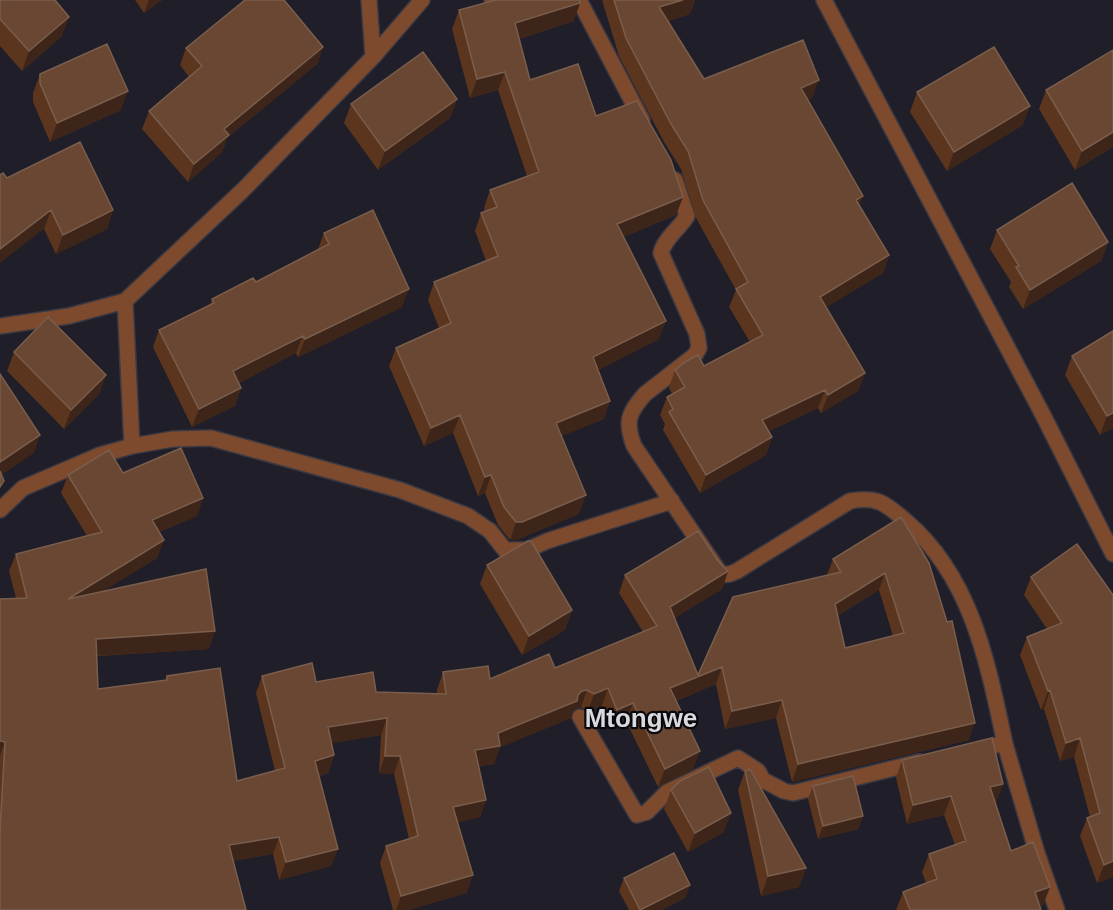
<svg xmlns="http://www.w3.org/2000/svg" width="1113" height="910" font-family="Helvetica,sans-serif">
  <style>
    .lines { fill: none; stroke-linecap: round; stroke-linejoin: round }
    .minor-casing { stroke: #393843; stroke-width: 18 }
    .minor { stroke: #7d4a2d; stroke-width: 15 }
    .wall { fill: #5b351d; fill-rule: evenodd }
    .shaded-wall { fill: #3e2519 }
    .building { fill: #694732; stroke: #7a5e4d; stroke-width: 1.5; fill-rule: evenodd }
    .labels { text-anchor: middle; stroke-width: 4.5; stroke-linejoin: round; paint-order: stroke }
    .district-label { font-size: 26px; font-weight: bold; fill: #d9d9e0; stroke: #09090d }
  </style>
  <rect width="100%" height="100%" fill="#1f1e29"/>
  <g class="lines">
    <defs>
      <path id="minor" d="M 369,0 L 373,57
        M 492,0 L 493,0
        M 579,0 L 642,120
        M 824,0 L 1043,415 L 1113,554
        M 675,180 L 687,216 C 679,229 664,239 661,253 L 697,334 L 699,348 L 695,355 L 645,394 C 628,413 625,422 634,446 L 720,573 C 726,576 731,574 737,571 L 850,501 C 879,496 886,504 907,522 C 972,578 988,664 1005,744
        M 125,301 L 132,446
        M 0,326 L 69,316 L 125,301 L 243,190 L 373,57 L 422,0
        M 0,510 L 23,488 L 100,455 L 132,446 L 173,439 L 211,438 L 400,490 L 468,516 L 490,531 L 505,550 L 527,550 L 547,541 L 672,501
        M 580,717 L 637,815 L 647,812 L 667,792 L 738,758 L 758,771 L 763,780 L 784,791 L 793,793 L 919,762
        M 996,745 L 1005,744 L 1037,853 L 1057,910"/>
    </defs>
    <use href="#minor" class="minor-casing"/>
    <use href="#minor" class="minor"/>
  </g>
  <path class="wall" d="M 0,0 L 62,36 L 22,71 L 0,46 Z
    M 135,0 L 162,0 L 144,13 Z
    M 602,0 L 695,0 L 690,14 L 668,21 L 704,79 L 812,98 L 808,100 L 859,206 L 889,255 L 883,273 L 826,307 L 865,373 L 858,391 L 821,413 L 818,408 L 769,431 L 772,437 L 766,455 L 700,493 L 663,430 L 665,424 L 660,415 L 667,397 L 672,394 L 669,388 L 675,370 L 704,366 L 750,342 L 729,307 L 736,290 L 696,218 L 681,169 L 664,142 L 619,56 Z
    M 459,10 L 574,21 L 519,39 L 530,80 L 596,116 L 683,197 L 676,215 L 623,237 L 659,339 L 598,370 L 604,419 L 561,436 L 579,514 L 516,540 L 510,540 L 498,525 L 485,493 L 478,496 L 453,433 L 424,446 L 389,366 L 396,348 L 439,328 L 428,300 L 434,282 L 486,261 L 475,231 L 481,213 L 485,212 L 484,208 L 490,190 L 527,176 L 498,90 L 470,98 L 452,29 Z
    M 323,47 L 317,64 L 227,138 L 222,152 L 188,182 L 142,129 L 149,111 L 189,77 L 180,65 L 186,48 Z
    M 40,74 L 121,110 L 50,142 L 33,102 L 33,93 Z
    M 1046,90 L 1113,147 L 1075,170 L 1039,109 Z
    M 917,92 L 1023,125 L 947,171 L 910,112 Z
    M 457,99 L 450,118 L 378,170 L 344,123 L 351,104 Z
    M 7,178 L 113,210 L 107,229 L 56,254 L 44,229 Z
    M 997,230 L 1108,242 L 1101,261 L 1023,309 L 1009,287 L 1011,282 L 990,249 Z
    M 324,233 L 402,307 L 298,357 L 296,353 L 239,383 L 241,388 L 235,406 L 192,427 L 153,347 L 159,330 L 210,305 L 212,299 L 256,282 L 318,249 Z
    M 1113,331 L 1113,428 L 1100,435 L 1065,375 L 1072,356 Z
    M 14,352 L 106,375 L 99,394 L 64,429 L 7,371 Z
    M 123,473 L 203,498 L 197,516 L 159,532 L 164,540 L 157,558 L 103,591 L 209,649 L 97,656 L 98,689 L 165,680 L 167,676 L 237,781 L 275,771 L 256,693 L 262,676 L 316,682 L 376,692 L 437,694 L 437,690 L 443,672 L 490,679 L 555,668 L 643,632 L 619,593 L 625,575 L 718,561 L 728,571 L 722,589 L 674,618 L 698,675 L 827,575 L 833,559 L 901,517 L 969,740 L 792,782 L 776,718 L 725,729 L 716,684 L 676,701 L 693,769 L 658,787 L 626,721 L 611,727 L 602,706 L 588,711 L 581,707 L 576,708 L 573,711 L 571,718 L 500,747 L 494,764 L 479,766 L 486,800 L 480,817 L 458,822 L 467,893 L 408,910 L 393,910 L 380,863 L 386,846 L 409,839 L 394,774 L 379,773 L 381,735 L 331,743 L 334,755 L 328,773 L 319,776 L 338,849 L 331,866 L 279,880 L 273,854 L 233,861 L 0,910 L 0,599 L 16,598 L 9,571 L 16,554 L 87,536 L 61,493 L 68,475 ZM 879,590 L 893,636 L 845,648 L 837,616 Z
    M 487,565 L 572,610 L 565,630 L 522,655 L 480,584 Z
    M 1031,577 L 1113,595 L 1113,877 L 1097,883 L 1080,836 L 1087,818 L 1090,817 L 1074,757 L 1060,761 L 1044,709 L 1041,710 L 1020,655 L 1027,637 L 1047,629 L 1024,595 Z
    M 902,760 L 1003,784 L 996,802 L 995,802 L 1011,851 L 1050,887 L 1043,905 L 1040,906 L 1041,910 L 896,910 L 903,892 L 926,883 L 922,872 L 929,854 L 955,845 L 944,815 L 907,824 L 896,778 Z
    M 745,771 L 806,868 L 799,887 L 761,896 L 738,790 Z
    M 813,786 L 863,816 L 858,829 L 818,839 L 808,799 Z
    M 671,790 L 724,832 L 688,852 L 664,809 Z
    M 624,878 L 690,885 L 685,898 L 662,910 L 629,910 L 619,891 Z"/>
  <path class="shaded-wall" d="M 149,0 L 162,0 L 144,13 Z
    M 683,0 L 695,0 L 690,14 L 653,25 L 659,7 Z
    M 580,3 L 574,21 L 509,42 L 515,23 Z
    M 69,17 L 62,36 L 22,71 L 29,51 Z
    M 323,47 L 317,64 L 227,138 L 222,152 L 188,182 L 194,164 L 224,129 Z
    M 505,72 L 498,90 L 470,98 L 477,79 Z
    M 819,80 L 812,98 L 795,105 L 801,88 Z
    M 128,91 L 121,110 L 50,142 L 57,123 Z
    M 457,99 L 450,118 L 378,170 L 385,151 Z
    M 1030,106 L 1023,125 L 947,171 L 954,152 Z
    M 1113,132 L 1113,147 L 1075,170 L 1082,151 Z
    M 863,196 L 856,214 L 856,200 Z
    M 683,197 L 676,215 L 610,242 L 617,224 Z
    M 51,210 L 44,229 L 0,263 L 0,249 Z
    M 113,210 L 107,229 L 56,254 L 63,235 Z
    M 1108,242 L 1101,261 L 1023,309 L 1030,290 Z
    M 889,255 L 883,273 L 814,315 L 820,297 Z
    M 409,289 L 402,307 L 298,357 L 305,339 Z
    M 666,321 L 659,339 L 586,376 L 593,357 Z
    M 303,336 L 296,353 L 227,389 L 233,371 Z
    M 865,373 L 858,391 L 821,413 L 828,395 Z
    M 106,375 L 99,394 L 64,429 L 71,410 Z
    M 241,388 L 235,406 L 192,427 L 199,409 Z
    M 825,390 L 818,408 L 756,437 L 762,420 Z
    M 610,401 L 604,419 L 549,441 L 556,423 Z
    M 1113,413 L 1113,428 L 1100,435 L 1107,416 Z
    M 460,415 L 453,433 L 424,446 L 431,428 Z
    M 40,435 L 34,453 L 0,476 L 0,462 Z
    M 772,437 L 766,455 L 700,493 L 706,475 Z
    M 491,475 L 485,493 L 478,496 L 485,477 Z
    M 586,495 L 579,514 L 516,540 L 510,540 L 516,522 Z
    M 203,498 L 197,516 L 145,538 L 152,520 Z
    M 164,540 L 157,558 L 62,617 L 68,599 Z
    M 728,571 L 722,589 L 664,625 L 670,607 Z
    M 885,573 L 879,590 L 828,621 L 835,604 Z
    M 572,610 L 565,630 L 522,655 L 529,636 Z
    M 215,631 L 209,649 L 90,656 L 96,639 Z
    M 722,667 L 716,684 L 663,706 L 670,688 Z
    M 608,688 L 602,706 L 588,711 L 594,694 Z
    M 587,690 L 581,707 L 576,708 L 573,711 L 571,718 L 500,747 L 494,764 L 469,767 L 475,750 L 498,733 L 578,695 L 582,691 Z
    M 1050,690 L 1044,709 L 1041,710 L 1048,691 Z
    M 782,700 L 776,718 L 725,729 L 732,711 Z
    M 633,703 L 626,721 L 611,727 L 617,710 Z
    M 387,718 L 381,735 L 321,745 L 328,727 Z
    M 975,723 L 969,740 L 792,782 L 798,764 Z
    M 1080,738 L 1074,757 L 1060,761 L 1066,743 Z
    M 0,741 L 5,742 L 0,755 Z
    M 700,751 L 693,769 L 658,787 L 665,769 Z
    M 334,755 L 328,773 L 309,778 L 315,761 Z
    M 385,756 L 400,756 L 394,774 L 379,773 Z
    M 1003,784 L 996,802 L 983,805 L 990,787 Z
    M 951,796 L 944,815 L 907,824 L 913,805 Z
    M 486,800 L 480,817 L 447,825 L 453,807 Z
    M 731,813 L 724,832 L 688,852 L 695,833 Z
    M 863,816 L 858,829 L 818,839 L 823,826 Z
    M 279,837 L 273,854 L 222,863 L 229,845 Z
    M 338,849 L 331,866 L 279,880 L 286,862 Z
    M 1113,861 L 1113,877 L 1097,883 L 1104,865 Z
    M 806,868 L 799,887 L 761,896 L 768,876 Z
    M 473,875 L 467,893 L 408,910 L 396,910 L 401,896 Z
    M 690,885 L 685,898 L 662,910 L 641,910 Z
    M 1050,887 L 1043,905 L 1030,910 L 1035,892 Z"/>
  <path class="building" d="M 0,0 L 55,0 L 69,17 L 29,51 L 0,19 Z
    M 245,0 L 284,0 L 323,47 L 224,129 L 229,135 L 194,164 L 149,111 L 202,66 L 186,48 Z
    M 496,0 L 580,0 L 580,3 L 515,23 L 530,80 L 578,64 L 596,116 L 637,101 L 671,160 L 683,197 L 617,224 L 666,321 L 593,357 L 610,401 L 556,423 L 586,495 L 522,522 L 516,522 L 504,507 L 491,475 L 485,477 L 460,415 L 431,428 L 396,348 L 451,323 L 434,282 L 498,256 L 481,213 L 497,207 L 490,190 L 539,172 L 505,72 L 477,79 L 459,10 Z
    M 614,0 L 683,0 L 659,7 L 704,79 L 803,40 L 819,80 L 801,88 L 863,196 L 856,200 L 889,255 L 820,297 L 865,373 L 828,395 L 825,390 L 762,420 L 772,437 L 706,475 L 669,412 L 673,409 L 667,397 L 685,387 L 675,370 L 685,362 L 698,355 L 704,366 L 763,335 L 736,289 L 748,282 L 703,200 L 688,151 L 671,124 L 626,38 Z
    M 107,44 L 128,91 L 57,123 L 40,83 L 40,74 Z
    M 994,47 L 1030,106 L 954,152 L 917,92 Z
    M 1113,50 L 1113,132 L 1082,151 L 1046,90 Z
    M 423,52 L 457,99 L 385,151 L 351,104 Z
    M 80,142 L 113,210 L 63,235 L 51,210 L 0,249 L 0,175 L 3,173 L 7,178 Z
    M 1072,183 L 1108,242 L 1030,290 L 1016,267 L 1019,266 L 997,230 Z
    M 373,210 L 409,289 L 305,339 L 303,336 L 233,371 L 241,388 L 199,409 L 159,330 L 214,303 L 212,299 L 253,278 L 256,282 L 329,244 L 324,233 Z
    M 48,317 L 106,375 L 71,410 L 14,352 Z
    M 1113,331 L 1113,413 L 1107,416 L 1072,356 Z
    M 0,374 L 40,435 L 0,462 Z
    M 181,448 L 203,498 L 152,520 L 164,540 L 68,599 L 206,569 L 215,631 L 96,639 L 98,689 L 167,680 L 167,676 L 220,668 L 237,781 L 285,768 L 262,676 L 312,663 L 316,682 L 373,672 L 376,692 L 446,694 L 443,672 L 488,666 L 490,679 L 549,654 L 555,668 L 657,626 L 625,575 L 698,531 L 718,561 L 728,571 L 670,607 L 698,675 L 733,597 L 841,572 L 833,559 L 901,517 L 929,563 L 947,622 L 952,621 L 975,723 L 798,764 L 782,700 L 732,711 L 722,667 L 670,688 L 700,751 L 665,769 L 633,703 L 617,710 L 608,688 L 594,694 L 587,690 L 582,691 L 578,695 L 577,701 L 498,733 L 500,746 L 475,750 L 486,800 L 453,807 L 473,875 L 401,896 L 386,846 L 418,836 L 400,756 L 385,756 L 387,718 L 328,727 L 334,755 L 315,761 L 338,849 L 286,862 L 279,837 L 229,845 L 246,910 L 0,910 L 0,830 L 5,742 L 0,741 L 0,599 L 27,598 L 16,554 L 102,532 L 68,475 L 109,450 L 123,473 ZM 885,573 L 904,633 L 845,648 L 835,604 Z
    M 0,471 L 4,481 L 0,487 Z
    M 528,541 L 531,541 L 572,610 L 529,636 L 487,565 Z
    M 1077,544 L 1113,595 L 1113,861 L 1104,865 L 1087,818 L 1100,813 L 1080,738 L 1066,743 L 1050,690 L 1048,691 L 1027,637 L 1062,623 L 1031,577 Z
    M 992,738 L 1003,784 L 990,787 L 1011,851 L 1033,842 L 1050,887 L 1035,892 L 1041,910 L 910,910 L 903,892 L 937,879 L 929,854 L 966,841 L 951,796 L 913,805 L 902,760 Z
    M 709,767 L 731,813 L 695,833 L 671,790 L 680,781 Z
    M 750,769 L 806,868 L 768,876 L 745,771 Z
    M 853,776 L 863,816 L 823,826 L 813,786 Z
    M 674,853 L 690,885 L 640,910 L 624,878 Z"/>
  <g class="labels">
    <g class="district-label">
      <text x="641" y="727">Mtongwe</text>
    </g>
  </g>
</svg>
